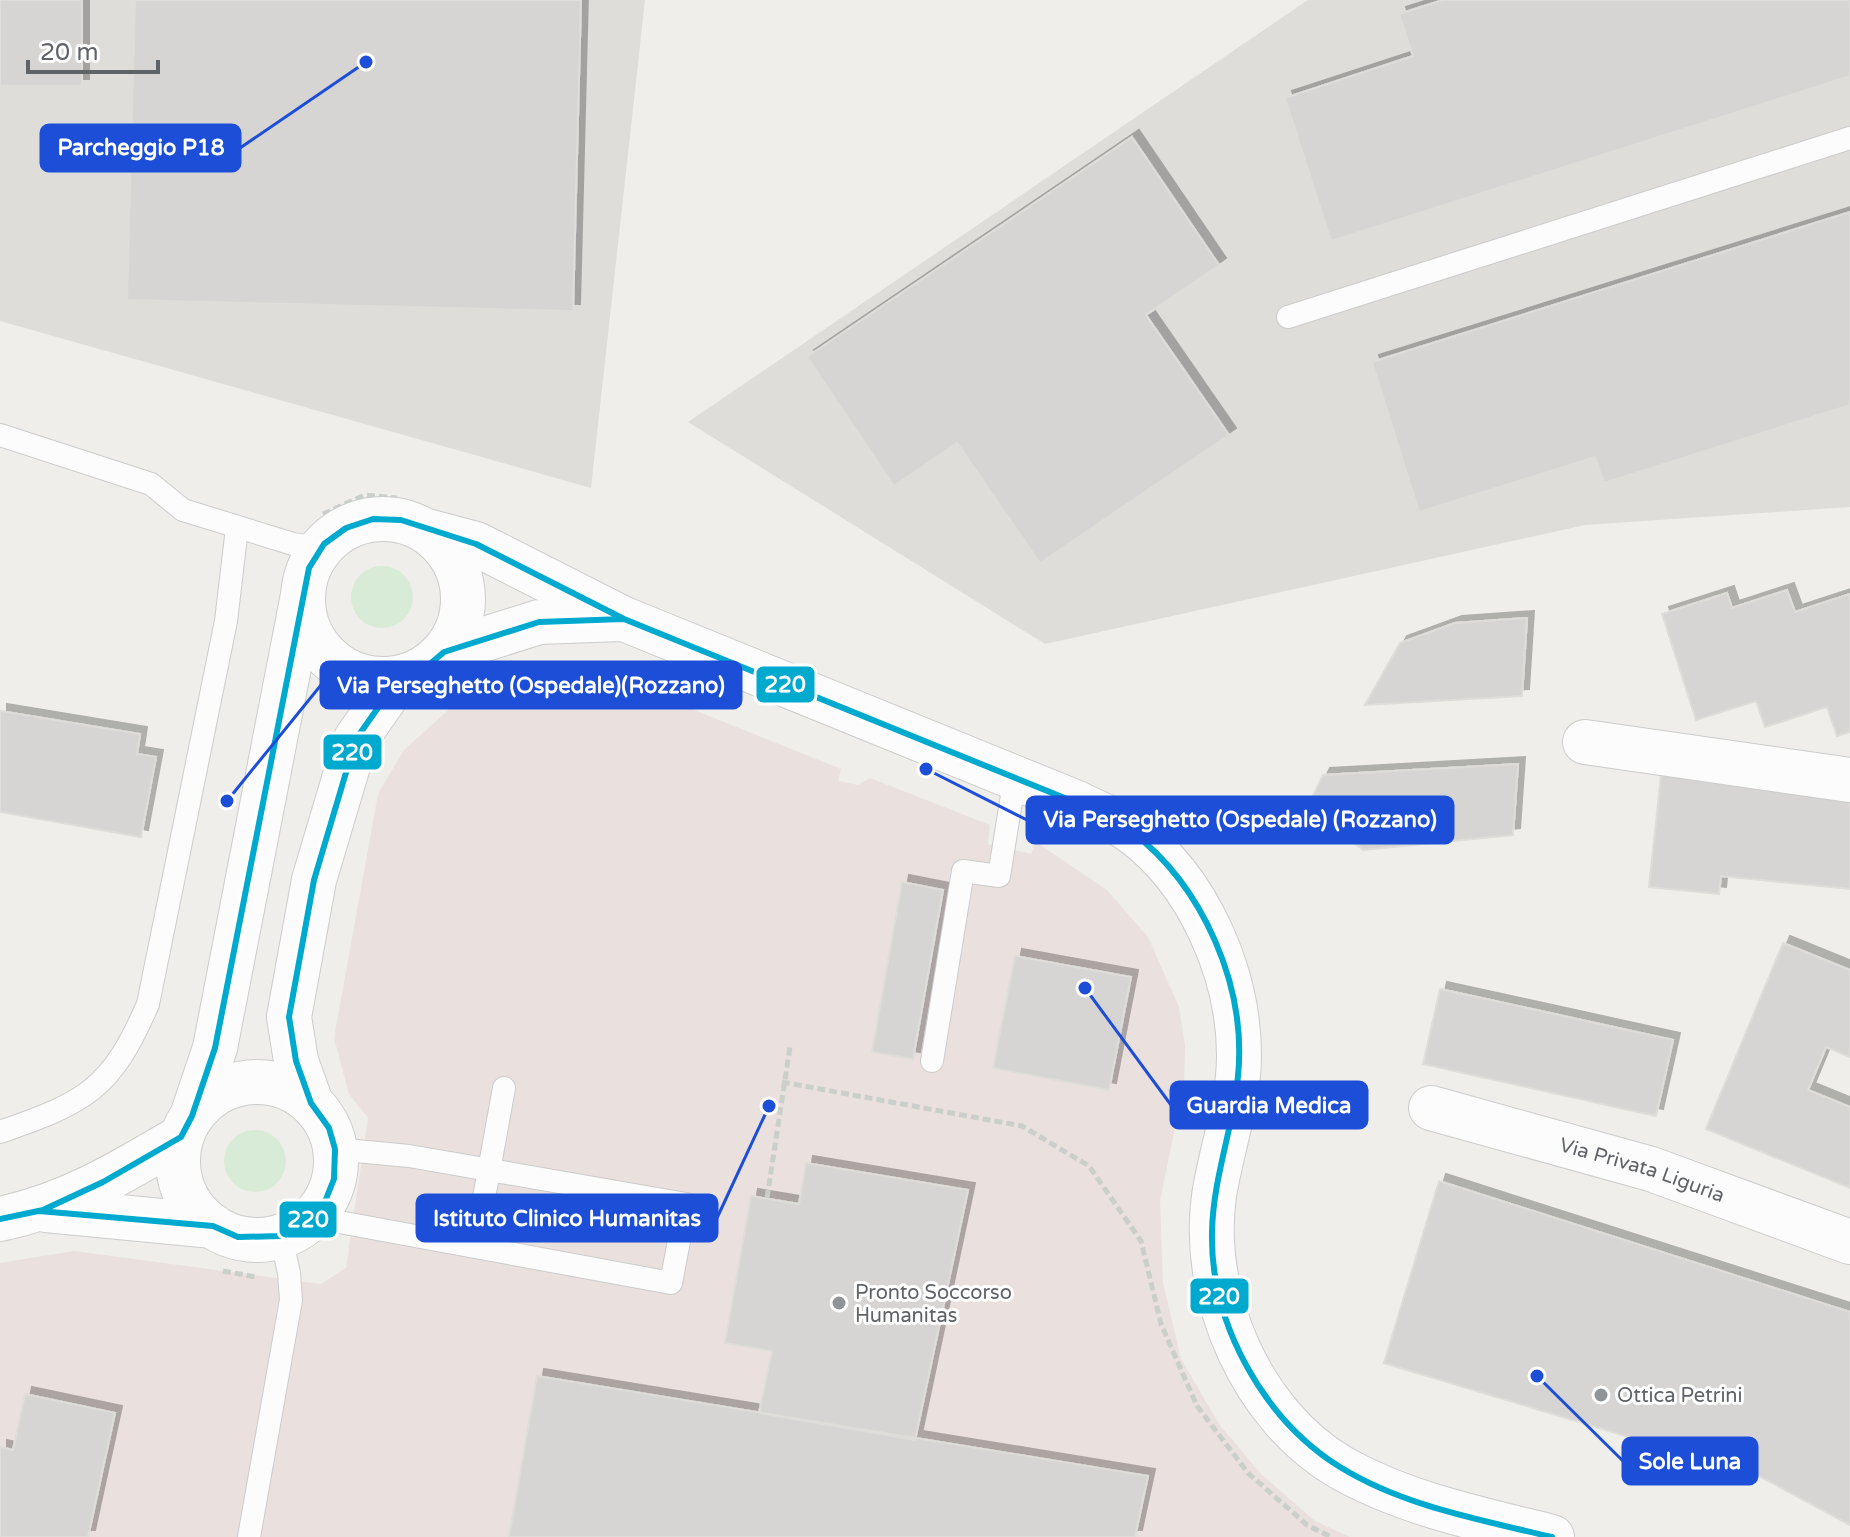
<svg xmlns="http://www.w3.org/2000/svg" width="1850" height="1537" font-family="'Varela Round',sans-serif">
  <style>
    .industrial { fill: #dfddda }
    .medical { fill: #eae0de }
    .green { fill: #d8ebd6 }
    .building { fill: #d6d5d3; stroke: #deddd9; stroke-width: 2; filter: url(#shadow) }
    .lines { fill: none; stroke-linecap: round; stroke-linejoin: round }
    .service-casing { stroke: #cbcccc; stroke-width: 24 }
    .minor-casing { stroke: #cbcccc; stroke-width: 46 }
    .tertiary-casing { stroke: #cbcccc; stroke-width: 46 }
    .path { stroke: #cacfcc; stroke-width: 5; stroke-dasharray: 8 4; stroke-linecap: butt }
    .service { stroke: #fdfcfc; stroke-width: 22 }
    .minor { stroke: #fdfcfc; stroke-width: 44 }
    .tertiary { stroke: #fdfcfc; stroke-width: 44 }
    .bus-1-casing { stroke: #fff; stroke-width: 12 }
    .bus-1 { stroke: #00a9ce; stroke-width: 6 }
    .poi-dot { fill: #919496; stroke: #fff; stroke-width: 3 }
    .labels { text-anchor: middle; stroke-width: 6; stroke-linejoin: round; paint-order: stroke }
    .street-label { font-size: 20px; fill: #5f6368; stroke: #fff }
    .poi-label { font-size: 20px; fill: #5f6368; stroke: #fff; text-anchor: start }
    .leader { fill: none; stroke: #1d4ed8; stroke-width: 3 }
    .callout-dot { fill: #1d4ed8; stroke: #fff; stroke-width: 3 }
    .callout { fill: #1d4ed8; stroke: #1d4ed8; stroke-width: 3 }
    .callout-label { font-size: 22px; text-anchor: middle; font-weight: bold; fill: #fff }
    .line-badge { stroke: #fff; stroke-width: 3 }
    .badge-label { font-size: 22px; text-anchor: middle; font-weight: bold; fill: #fff }
  </style>
  <defs>
    <filter id="shadow"><feDropShadow dx="7" dy="-7" stdDeviation="0" flood-color="#0004"/></filter>
  </defs>
  <rect width="100%" height="100%" fill="#efeeea"/>
  <path class="industrial" d="M 0,0 L 645,0 L 591,488 L 0,321 Z
    M 1308,0 L 1850,0 L 1850,507 L 1585,525 L 1045,644 L 688,422 Z"/>
  <path class="medical" d="M 582,665 L 841,769 L 838,781 L 858,785 L 870,778 L 990,825 L 988,844 L 1031,854 L 1036,842 L 1107,890 L 1148,937 L 1179,1007 L 1185,1045 L 1184,1083 L 1160,1201 L 1163,1283 L 1181,1359 L 1219,1424 L 1261,1474 L 1315,1521 L 1350,1537 L 0,1537 L 0,1263 L 74,1251 L 321,1284 L 346,1268 L 368,1118 L 349,1094 L 334,1038 L 378,794 L 404,750 L 476,685 L 524,667 Z"/>
  <path class="green" d="M351 597a31 31 0 1 1 62 0a31 31 0 1 1-62 0Z
    M224 1161a31 31 0 1 1 62 0a31 31 0 1 1-62 0Z"/>
  <path class="building" d="M 0,0 L 82,0 L 82,86 L 0,86 Z
    M 135,0 L 581,0 L 573,311 L 127,300 Z
    M 1443,0 L 1850,0 L 1850,76 L 1331,241 L 1285,98 L 1413,56 L 1399,14 Z
    M 1132,137 L 1219,265 L 1146,315 L 1229,435 L 1040,563 L 957,443 L 894,486 L 807,357 Z
    M 1850,212 L 1850,405 L 1604,483 L 1595,457 L 1419,512 L 1372,362 Z
    M 1787,590 L 1795,612 L 1850,594 L 1850,732 L 1837,736 L 1827,707 L 1765,727 L 1756,701 L 1696,720 L 1662,614 L 1727,593 L 1732,608 Z
    M 1527,618 L 1522,696 L 1365,705 L 1400,643 L 1455,623 Z
    M 0,711 L 140,734 L 137,754 L 156,757 L 141,837 L 0,812 Z
    M 1518,764 L 1513,835 L 1363,850 L 1308,806 L 1323,775 Z
    M 1661,775 L 1850,795 L 1850,889 L 1721,876 L 1719,894 L 1649,887 Z
    M 902,882 L 943,890 L 913,1059 L 872,1052 Z
    M 1783,943 L 1850,970 L 1850,1057 L 1826,1047 L 1808,1090 L 1850,1107 L 1850,1188 L 1706,1129 Z
    M 1015,956 L 1131,977 L 1109,1090 L 993,1068 Z
    M 1440,989 L 1673,1040 L 1656,1116 L 1423,1064 Z
    M 806,1163 L 968,1190 L 915,1440 L 759,1413 L 772,1351 L 725,1343 L 751,1196 L 799,1204 Z
    M 1439,1181 L 1850,1312 L 1850,1525 L 1761,1477 L 1384,1363 Z
    M 537,1376 L 1148,1476 L 1135,1537 L 509,1537 Z
    M 25,1394 L 115,1413 L 88,1537 L 0,1537 L 0,1447 L 13,1450 Z"/>
  <g class="lines">
    <defs>
      <path id="service" d="M 1288,317 L 1850,138
        M 0,435 L 151,484 L 183,510 L 293,544 L 320,548
        M 932,1061 L 963,871 L 999,876 L 1015,777
        M 0,1132 C 86,1102 111,1090 148,1004 L 226,621 L 237,528
        M 312,1217 L 671,1283 L 686,1204 L 409,1156 L 335,1149
        M 475,1247 L 504,1088
        M 249,1537 L 291,1300 L 289,1273 L 281,1236"/>
      <g id="minor">
        <path d="M 1585,742 L 1850,780"/>
        <path id="s1" d="M 1431,1108 L 1651,1169 L 1850,1242"/>
      </g>
      <path id="tertiary" d="M303 599a80 80 0 1 1 160 0a80 80 0 1 1-160 0Z
        M 427,531 L 476,544 L 624,619 L 1077,803 C 1094,812 1115,819 1131,831 C 1199,880 1240,976 1239,1059 C 1238,1106 1221,1150 1214,1196 C 1200,1297 1252,1415 1340,1467 C 1405,1504 1480,1519 1552,1537
        M 444,652 L 539,622 L 621,619
        M178 1161a79 79 0 1 1 158 0a79 79 0 1 1-158 0Z
        M 311,1103 L 296,1061 L 289,1017 L 314,880 L 356,739 L 399,678
        M 192,1116 L 215,1048 L 303,595
        M 46,1210 L 213,1226
        M 0,1219 C 68,1205 122,1172 181,1137"/>
    </defs>
    <use href="#service" class="service-casing"/>
    <use href="#minor" class="minor-casing"/>
    <use href="#tertiary" class="tertiary-casing"/>
    <path class="path" d="M 323,514 L 365,495 L 397,498
      M 782,1082 L 1022,1126 L 1089,1166 L 1141,1241 L 1161,1324 L 1197,1406 L 1248,1473 L 1307,1525 L 1331,1537
      M 767,1198 L 790,1047
      M 223,1271 L 256,1277"/>
    <use href="#service" class="service"/>
    <use href="#minor" class="minor"/>
    <use href="#tertiary" class="tertiary"/>
    <defs>
      <path id="bus-1" d="M 39,1211 L 213,1226 L 238,1237 L 281,1236 L 312,1217 L 326,1199 L 334,1179 L 335,1149 L 329,1128 L 311,1103 L 296,1061 L 289,1017 L 314,880 L 356,739 L 399,678 L 424,669 L 444,652 L 539,622 L 624,619 L 634,623
        M 0,1219 L 43,1210 L 103,1182 L 181,1137 L 192,1116 L 215,1048 L 309,568 L 324,544 L 346,528 L 373,519 L 401,520 L 476,544 L 624,619 L 1077,803 C 1095,812 1115,819 1131,831 C 1203,886 1247,986 1238,1076 C 1233,1129 1213,1178 1212,1232 C 1210,1323 1263,1419 1340,1467 C 1403,1506 1481,1520 1552,1537"/>
    </defs>
    <use href="#bus-1" class="bus-1-casing"/>
    <use href="#bus-1" class="bus-1"/>
  </g>
  <g class="poi-dot">
    <circle cx="839" cy="1303" r="8"/>
    <circle cx="1601" cy="1395" r="8"/>
  </g>
  <g class="labels">
    <g class="street-label">
      <text dy="7" stroke="none"><textPath href="#s1" startOffset="220">Via Privata Liguria</textPath></text>
    </g>
    <g class="poi-label">
      <text x="855" y="1299">Pronto Soccorso<tspan x="855" dy="23">Humanitas</tspan></text>
      <text x="1617" y="1402">Ottica Petrini</text>
    </g>
  </g>
  <path class="leader" d="M366 62L240 148M227 801L321 685M926 769L1027 820M1085 988L1171 1105M769 1106L717 1218M1537 1376L1623 1461"/>
  <g class="callout-dot">
    <circle cx="366" cy="62" r="8"/>
    <circle cx="227" cy="801" r="8"/>
    <circle cx="926" cy="769" r="8"/>
    <circle cx="1085" cy="988" r="8"/>
    <circle cx="769" cy="1106" r="8"/>
    <circle cx="1537" cy="1376" r="8"/>
  </g>
  <g class="callout">
    <rect x="41" y="125" width="199" height="46" rx="8"/>
    <rect x="321" y="662" width="420" height="46" rx="8"/>
    <rect x="1027" y="797" width="426" height="46" rx="8"/>
    <rect x="1171" y="1082" width="196" height="46" rx="8"/>
    <rect x="417" y="1195" width="300" height="46" rx="8"/>
    <rect x="1623" y="1438" width="134" height="46" rx="8"/>
  </g>
  <g class="callout-label">
    <text x="141" y="155">Parcheggio P18</text>
    <text x="531" y="693">Via Perseghetto (Ospedale)(Rozzano)</text>
    <text x="1240" y="827">Via Perseghetto (Ospedale) (Rozzano)</text>
    <text x="1269" y="1113">Guardia Medica</text>
    <text x="567" y="1226">Istituto Clinico Humanitas</text>
    <text x="1690" y="1469">Sole Luna</text>
  </g>
  <g class="line-badge">
    <rect x="755" y="665" width="61" height="39" rx="8" fill="#00a9ce"/>
    <rect x="322" y="733" width="61" height="38" rx="8" fill="#00a9ce"/>
    <rect x="278" y="1200" width="60" height="39" rx="8" fill="#00a9ce"/>
    <rect x="1189" y="1277" width="61" height="38" rx="8" fill="#00a9ce"/>
  </g>
  <g class="badge-label">
    <text x="785" y="692">220</text>
    <text x="352" y="760">220</text>
    <text x="308" y="1227">220</text>
    <text x="1219" y="1304">220</text>
  </g>
  <path d="M28 60v12h130v-12" fill="none" stroke="#5f6368" stroke-width="4"/>
  <text x="40" y="60" font-size="24" fill="#5f6368" stroke="#ffffff" stroke-width="6" paint-order="stroke">20 m</text>
</svg>
